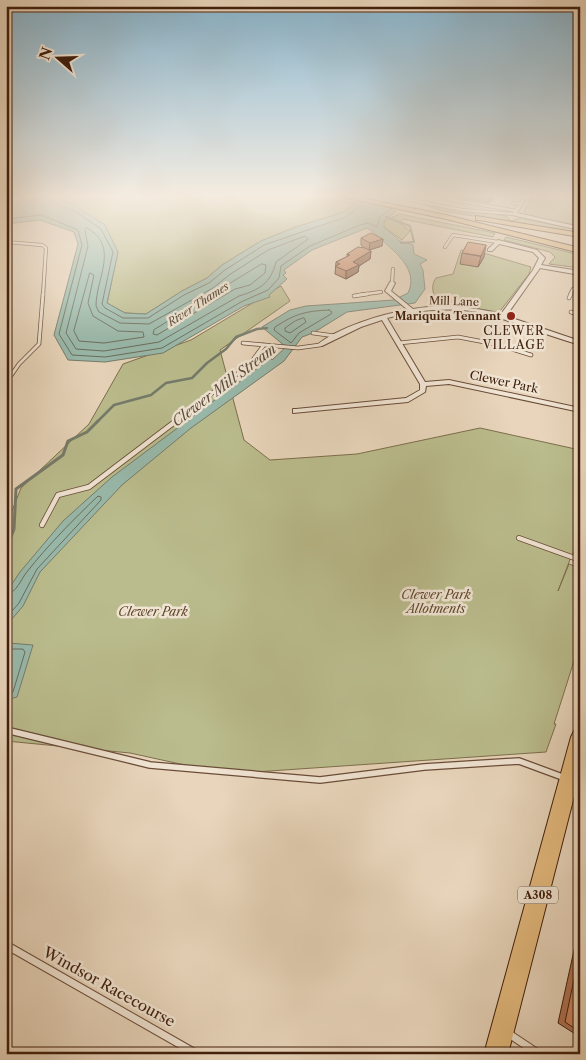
<svg xmlns="http://www.w3.org/2000/svg" width="586" height="1060" font-family="'Libre Caslon Text',serif">
  <style>
    .green { fill: #babc8d; stroke: #7d6e4c }
    .water { fill: #98b9ab; stroke: #757b6b }
    .pier { fill: #e8d5bb }
    .lines { fill: none; stroke-linecap: round; stroke-linejoin: round }
    .shore { stroke: #6c6c5c; stroke-width: 1 }
    .stream-far2 { stroke: #757b6b; stroke-width: 2 }
    .stream-far1 { stroke: #757b6b; stroke-width: 2.5 }
    .stream { stroke: #757b6b; stroke-width: 3 }
    .service-far4-casing { stroke: #6a4c38; stroke-width: 4 }
    .service-far3-casing { stroke: #6a4c38; stroke-width: 4.5 }
    .service-far2-casing { stroke: #6a4c38; stroke-width: 6 }
    .service-far1-casing { stroke: #6a4c38; stroke-width: 8 }
    .service-casing { stroke: #6a4c38; stroke-width: 9 }
    .minor-casing { stroke: #6a4c38; stroke-width: 2 }
    .primary-casing { stroke: #401f0c; stroke-width: 2 }
    .service-far4 { stroke: #f0e4d3; stroke-width: 2.5 }
    .service-far3 { stroke: #f0e4d3; stroke-width: 3 }
    .service-far2 { stroke: #f0e4d3; stroke-width: 4.5 }
    .service-far1 { stroke: #f0e4d3; stroke-width: 5.5 }
    .service { stroke: #f0e4d3; stroke-width: 7 }
    .minor { fill: #f0e4d3; fill-rule: evenodd }
    .primary { fill: #e4ba7e; fill-rule: evenodd }
    .wall { fill: #af7253; stroke: #401f0c }
    .shaded-wall { fill: #8e5d44; stroke: #401f0c }
    .building { fill: #cb8561; stroke: #401f0c }
    .poi-dot { fill: #8f2418; stroke: #f0e4d3; stroke-width: 2 }
    .labels { text-anchor: middle; stroke-width: 5; stroke-linejoin: round; paint-order: stroke }
    .far-street-label { font-size: 11px; fill: #401f0c; stroke: #f0e4d3 }
    .far-water-label { font-size: 11px; font-style: italic; fill: #5a4d3c; stroke: #f0e4d3 }
    .far-poi-label { font-size: 11px; font-weight: bold; fill: #401f0c; stroke: #f0e4d3; text-anchor: end }
    .shield { fill: #f0e4d3; stroke: #755a48; stroke-width: 1 }
    .shield-label { font-size: 11px; font-weight: bold; fill: #401f0c }
    .far-quarter-label { font-size: 12px; letter-spacing: 1px; fill: #401f0c; stroke: #f0e4d3 }
    .street-label { font-size: 12px; fill: #401f0c; stroke: #f0e4d3 }
    .park-label { font-size: 12px; font-style: italic; fill: #5e462c; stroke: #f0e4d3 }
    .water-label { font-size: 14px; font-style: italic; fill: #5a4d3c; stroke: #f0e4d3 }
    .near-street-label { font-size: 15px; fill: #401f0c; stroke: #f0e4d3 }
  </style>
  <rect width="100%" height="100%" fill="#e8d5bb"/>
  <filter id="stains"><feTurbulence type="fractalNoise" baseFrequency=".004" numOctaves="4"/><feColorMatrix values="0 0 0 0 .2 0 0 0 0 .09 0 0 0 0 .02 0 0 0 .5 -.17"/></filter>
  <radialGradient id="worn" r=".72"><stop offset=".6" stop-color="#630" stop-opacity="0"/><stop offset="1" stop-color="#630" stop-opacity=".3"/></radialGradient>
  <path class="green" d="M 18,196 L 320,196 L 354,204 L 344,212 L 296,227 L 261,241 L 222,265 L 207,278 L 182,291 L 146,314 L 125,313 L 107,303 L 118,252 L 56,199 L 24,201 Z
    M 533,196 L 580,196 L 580,226 L 531,217 L 580,226 L 580,228 L 524,216 L 528,216 L 524,211 Z
    M 430,203 L 506,216 L 511,221 L 520,218 L 580,230 L 580,233 L 443,211 L 425,205 Z
    M 399,214 L 495,233 L 493,237 L 402,219 L 401,224 L 410,231 L 402,240 L 380,224 Z
    M 506,237 L 580,255 L 580,268 L 549,264 L 555,257 L 550,252 L 504,240 Z
    M 461,250 L 487,254 L 531,267 L 529,274 L 500,311 L 497,312 L 438,302 C 433,295 430,286 436,278 L 453,274 Z
    M 281,286 L 290,301 L 220,350 L 244,440 L 270,460 L 357,454 L 480,428 L 580,450 L 580,541 L 571,557 L 558,591 L 569,564 L 580,568 L 580,642 L 554,724 L 556,724 L 546,752 L 226,774 L 130,753 L 6,741 L 6,526 L 21,488 L 89,424 L 123,364 L 191,340 Z"/>
  <path class="water" d="M 32,196 L 53,196 L 77,207 L 105,225 L 118,252 L 107,303 L 125,313 L 146,314 L 182,291 L 207,278 L 222,265 L 261,241 L 296,227 L 344,212 L 363,196 L 408,196 L 391,216 L 384,220 L 384,227 L 400,241 L 413,245 L 414,254 L 427,260 L 420,264 L 423,270 L 425,289 L 415,303 L 347,312 L 313,333 L 302,337 L 284,361 L 191,428 L 122,485 L 40,572 L 23,606 L 6,626 L 6,593 L 20,572 L 63,521 L 112,477 L 263,364 L 264,356 L 267,352 L 272,360 L 286,347 L 262,327 L 290,310 L 306,306 L 394,300 L 408,293 C 419,270 396,253 382,240 C 377,236 373,231 367,228 L 312,250 L 284,270 L 286,273 L 283,275 L 287,279 L 269,295 L 270,297 L 244,306 L 163,353 L 105,362 L 68,360 L 54,335 L 78,244 L 74,232 L 40,220 L 6,224 L 6,203 L 36,200 L 37,197 Z
    M 8,643 L 33,645 L 17,697 L 6,700 L 6,647 Z"/>
  <path class="pier" d="M 359,196 L 375,196 L 406,202 L 400,211 L 353,201 Z"/>
  <g class="lines">
    <path class="shore" d="M 50,196 L 53,203 L 75,211 L 101,229 L 113,252 L 102,304 L 105,308 L 123,318 L 148,318 L 184,295 L 209,283 L 225,270 L 264,245 L 346,217 L 363,203
      M 6,219 L 41,215 L 78,230 L 82,245 L 59,334 L 72,355 L 105,357 L 162,348 L 241,302 L 268,290 L 279,278 L 281,266 L 310,246 L 360,225 L 368,223 L 377,227 L 380,217 L 391,209
      M 87,228 C 120,246 96,278 96,306 L 99,312 L 120,323 L 149,324 L 213,288 L 229,275 L 268,250 L 305,236 L 308,239 L 276,262 C 271,283 259,290 239,296 L 159,342 L 104,351 L 76,349 L 66,333 L 88,246 L 85,231 Z
      M 262,264 L 266,265 L 265,273 L 250,285 L 235,289 L 157,335 L 153,334 L 154,330 Z
      M 90,273 L 94,275 L 88,303 L 93,316 L 118,331 L 143,332 L 144,337 L 104,343 L 79,341 L 74,331 Z
      M 329,310 L 332,312 L 331,314 L 299,333 L 291,343 L 274,330 L 275,327 C 295,314 305,311 329,310 Z
      M 304,318 L 306,322 L 290,333 L 285,331 L 285,328 L 295,321 Z
      M 6,595 C 17,592 20,581 26,573 C 48,545 73,520 98,496 L 101,497 L 101,500 L 37,569 L 19,603 L 6,618
      M 6,649 L 23,649 L 25,652 L 13,692 L 6,695"/>
    <path class="stream-far2" d="M 386,217 L 410,226 L 414,242 L 401,243"/>
    <path class="stream-far1" d="M 97,422 L 114,405 L 151,395 L 166,383 L 192,378 L 207,363 L 226,349 L 236,337 L 257,329 L 267,328"/>
    <path class="stream" d="M 6,550 L 14,529 L 16,489 L 63,455 L 68,441 L 87,432 L 98,421"/>
    <defs>
      <path id="service-far4" d="M 441,198 L 517,211
        M 406,199 L 462,210 L 514,214
        M 513,203 L 521,204
        M 6,242 L 42,245 L 46,248 L 43,295
        M 445,247 L 453,235 L 498,242
        M 392,283 L 393,269
        M 359,295 L 381,292
        M 570,295 L 573,289 L 580,289"/>
      <path id="service-far3" d="M 354,296 L 367,294
        M 569,298 L 571,294
        M 571,312 L 580,315
        M 313,333 L 335,336
        M 575,342 L 580,335
        M 243,343 L 298,348 L 320,345
        M 399,343 L 458,337 L 495,344 L 512,320
        M 495,344 L 531,355
        M 6,383 L 19,364 L 39,344 L 43,294
        M 174,422 L 249,365 L 264,345"/>
      <path id="service-far2" d="M 42,525 L 58,495 L 89,487 L 176,421
        M 519,538 L 580,560"/>
      <path id="service-far1" d="M 6,730 L 150,765 L 320,780 L 424,767 L 519,761 L 565,778"/>
      <path id="service" d="M 6,945 L 197,1054
        M 509,1034 L 539,1054"/>
      <path id="minor" d="M 524,196 L 528,196 L 517,213 L 580,227 L 580,230 L 512,215 L 512,214 Z
        M 498,240 L 537,250 L 545,258 L 541,265 L 580,271 L 580,275 L 540,268 L 506,316 L 580,341 L 580,345 C 552,337 523,326 497,317 C 462,305 422,309 387,318 L 425,382 L 449,380 L 580,408 L 580,412 L 449,384 L 426,386 L 425,392 L 408,402 L 293,413 L 293,409 L 296,409 L 406,398 L 420,390 L 420,384 L 382,320 L 361,327 L 322,346 L 317,345 C 337,328 381,314 408,310 L 385,291 L 390,282 L 392,281 L 395,283 L 391,291 L 413,309 C 443,304 472,307 501,314 L 533,270 L 539,258 L 533,252 L 499,244 L 492,251 L 488,251 L 488,249 Z"/>
      <path id="primary" d="M 337,196 L 351,196 L 446,215 L 580,248 L 580,253 L 446,219 Z
        M 476,216 L 580,233 L 580,237 L 479,220 L 476,220 Z
        M 580,728 L 580,773 L 508,1054 L 484,1054 L 571,737 L 574,731 Z"/>
    </defs>
    <use href="#service-far4" class="service-far4-casing"/>
    <use href="#service-far3" class="service-far3-casing"/>
    <use href="#service-far2" class="service-far2-casing"/>
    <use href="#service-far1" class="service-far1-casing"/>
    <use href="#service" class="service-casing"/>
    <use href="#minor" class="minor-casing"/>
    <use href="#primary" class="primary-casing"/>
    <use href="#service-far4" class="service-far4"/>
    <use href="#service-far3" class="service-far3"/>
    <use href="#service-far2" class="service-far2"/>
    <use href="#service-far1" class="service-far1"/>
    <use href="#service" class="service"/>
    <use href="#minor" class="minor"/>
    <use href="#primary" class="primary"/>
  </g>
  <path class="wall" d="M 452,196 L 495,196 L 489,203 Z
    M 361,238 L 383,239 L 382,246 L 369,250 L 371,251 L 370,259 L 359,266 L 358,272 L 346,279 L 335,274 L 336,262 L 347,257 L 347,254 L 364,248 L 361,245 Z
    M 462,253 L 484,257 L 478,267 L 460,264 Z
    M 580,923 L 580,1037 L 558,1023 Z"/>
  <path class="shaded-wall" d="M 491,196 L 495,196 L 489,203 Z
    M 383,239 L 382,246 L 369,250 L 370,243 Z
    M 486,245 L 484,257 L 478,267 L 481,256 Z
    M 371,251 L 370,259 L 359,266 L 358,272 L 346,279 L 346,271 L 353,262 Z"/>
  <path class="building" d="M 371,233 L 383,239 L 370,243 L 361,238 Z
    M 468,242 L 486,245 L 481,256 L 462,253 Z
    M 358,247 L 365,248 L 371,251 L 353,262 L 359,265 L 346,271 L 335,266 L 340,264 L 336,262 L 350,255 L 347,254 Z
    M 580,951 L 580,1032 L 565,1022 Z"/>
  <linearGradient id="sky" x2="0" y2="1"><stop stop-color="#88b6d0"/><stop offset="0.57" stop-color="#f5ece0"/><stop offset="1" stop-color="#f5ece0" stop-opacity="0"/></linearGradient>
  <rect width="586" height="344" fill="url(#sky)"/>
  <circle class="poi-dot" cx="511" cy="316" r="5"/>
  <g class="labels">
    <g class="far-street-label">
      <text transform="translate(454 301) rotate(2)" y="4">Mill Lane</text>
    </g>
    <g class="far-water-label">
      <text transform="translate(198 304) rotate(-33)" y="4">River Thames</text>
    </g>
    <g class="far-poi-label">
      <text x="501" y="320">Mariquita Tennant</text>
    </g>
    <rect class="shield" x="518" y="886.5" width="40" height="17" rx="4"/>
    <g class="shield-label">
      <text x="538" y="899">A308</text>
    </g>
    <g class="far-quarter-label">
      <text x="514" y="335">CLEWER<tspan x="514" dy="14">VILLAGE</tspan></text>
    </g>
    <g class="street-label">
      <text transform="translate(504 382) rotate(12)" y="4">Clewer Park</text>
    </g>
    <g class="park-label">
      <text x="436" y="599">Clewer Park<tspan x="436" dy="14">Allotments</tspan></text>
      <text x="153" y="616">Clewer Park</text>
    </g>
    <g class="water-label">
      <text transform="translate(224 385) rotate(-37)" y="5">Clewer Mill Stream</text>
    </g>
    <g class="near-street-label">
      <text transform="translate(109 987) rotate(29)" y="5">Windsor Racecourse</text>
    </g>
  </g>
  <rect width="586" height="1060" fill="none" stroke="#e8d5bb" stroke-width="25"/>
  <rect x="8" y="8" width="571" height="1045" fill="none" stroke="#401f0c" stroke-width="2.5"/>
  <rect x="12" y="12" width="561" height="1035" fill="none" stroke="#401f0c"/>
  <g transform="translate(58 58) rotate(290)" stroke="#f0e4d3" stroke-width="4" paint-order="stroke">
  <path d="M0-4L9 19L0 12L-9 19Z" fill="#401f0c"/>
  <text y="-8" font-size="14" font-weight="bold" text-anchor="middle" fill="#401f0c">N</text>
  </g>
  <rect width="100%" height="100%" filter="url(#stains)"/>
  <rect width="100%" height="100%" fill="url(#worn)"/>
</svg>
